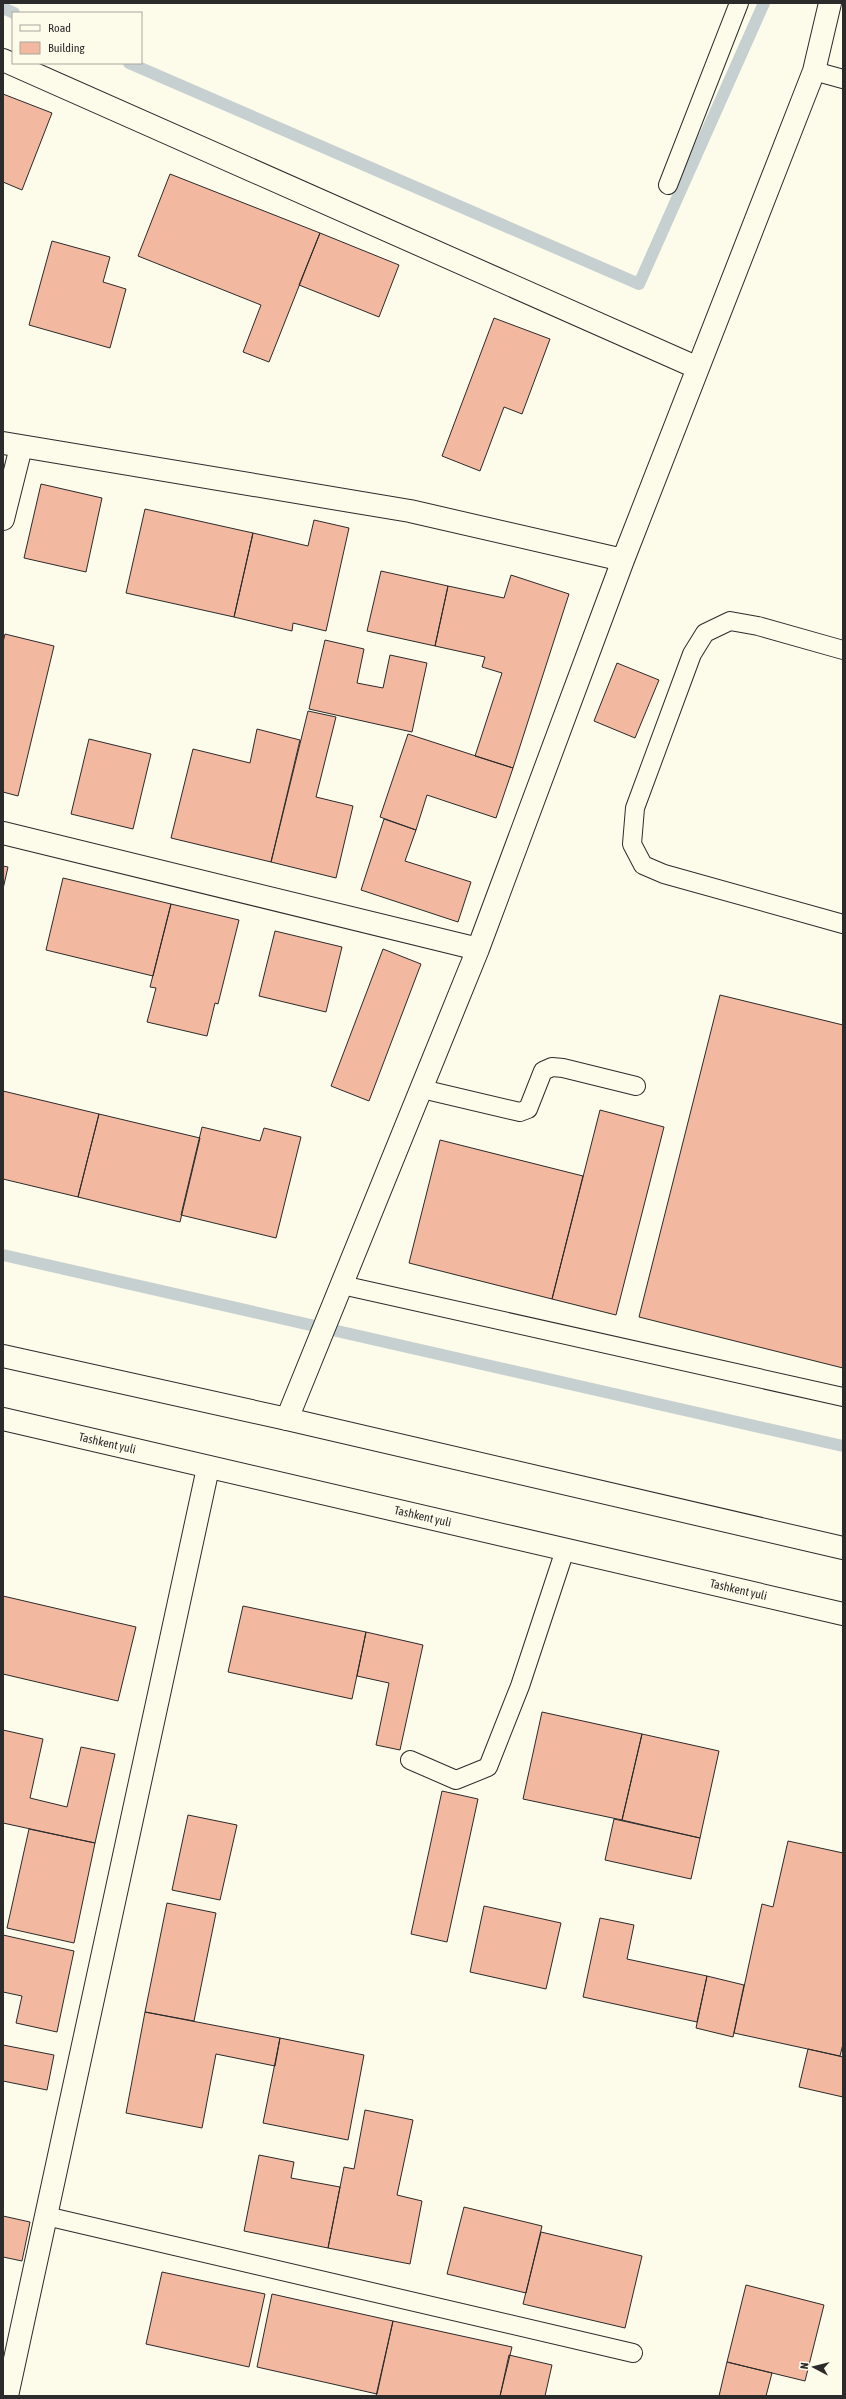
<svg xmlns="http://www.w3.org/2000/svg" width="846" height="2399" font-family="'Asap Condensed',sans-serif">
  <style>
    .lines { fill: none; stroke-linecap: round; stroke-linejoin: round }
    .stream { stroke: #c7d0d0; stroke-width: 12 }
    .building { fill: #f2b8a0; stroke: #2b2b2b }
    .service-casing { stroke: #2b2b2b; stroke-width: 20 }
    .minor-casing { stroke: #2b2b2b; stroke-width: 24 }
    .trunk-casing { stroke: #2b2b2b; stroke-width: 24 }
    .service { stroke: #fdfbea; stroke-width: 18 }
    .minor { stroke: #fdfbea; stroke-width: 22 }
    .trunk { stroke: #fdfbea; stroke-width: 22 }
    .labels { text-anchor: middle; stroke-width: 3; stroke-linejoin: round; paint-order: stroke }
    .street-label { font-size: 12px; fill: #2b2b2b; stroke: #fdfbea }
  </style>
  <rect width="100%" height="100%" fill="#fdfbea"/>
  <g class="lines">
    <path class="stream" d="M 3,8 L 14,13
      M 129,63 L 639,284 L 764,3
      M 3,1255 L 843,1446"/>
  </g>
  <path class="building" d="M 3,94 L 52,113 L 22,190 L 3,182 Z
    M 170,174 L 320,233 L 269,362 L 243,352 L 261,305 L 138,256 Z
    M 320,233 L 399,265 L 379,317 L 299,285 Z
    M 52,241 L 110,257 L 103,282 L 126,289 L 110,348 L 29,325 Z
    M 494,318 L 550,339 L 522,414 L 504,407 L 480,471 L 442,456 Z
    M 41,484 L 102,498 L 86,572 L 24,558 Z
    M 145,509 L 253,533 L 234,617 L 126,593 Z
    M 314,520 L 349,528 L 326,631 L 293,623 L 292,631 L 234,617 L 253,533 L 308,546 Z
    M 381,571 L 448,586 L 435,646 L 367,631 Z
    M 511,575 L 569,594 L 513,768 L 475,756 L 502,673 L 482,667 L 485,657 L 435,646 L 448,586 L 504,598 Z
    M 5,634 L 54,646 L 18,796 L 3,792 L 3,642 Z
    M 325,640 L 364,649 L 357,683 L 383,688 L 390,655 L 427,663 L 412,732 L 309,709 Z
    M 617,663 L 659,680 L 635,738 L 594,721 Z
    M 308,711 L 336,717 L 316,797 L 353,806 L 336,878 L 271,862 Z
    M 257,729 L 300,740 L 271,862 L 171,838 L 193,749 L 250,763 Z
    M 408,734 L 513,768 L 496,818 L 427,795 L 416,830 L 380,817 Z
    M 89,739 L 151,754 L 133,829 L 71,814 Z
    M 384,819 L 416,830 L 405,861 L 471,882 L 458,922 L 361,890 Z
    M 3,866 L 8,867 L 3,889 Z
    M 63,878 L 171,904 L 153,976 L 46,950 Z
    M 171,904 L 239,920 L 218,1004 L 215,1003 L 207,1036 L 147,1022 L 156,988 L 150,987 Z
    M 275,931 L 342,947 L 326,1012 L 259,996 Z
    M 383,949 L 421,964 L 369,1101 L 331,1086 Z
    M 720,995 L 843,1025 L 843,1368 L 639,1317 Z
    M 3,1091 L 99,1114 L 78,1197 L 3,1179 Z
    M 600,1110 L 664,1127 L 616,1315 L 552,1299 Z
    M 99,1114 L 200,1138 L 180,1222 L 78,1197 Z
    M 202,1127 L 260,1141 L 264,1128 L 301,1137 L 276,1238 L 181,1215 Z
    M 440,1140 L 583,1176 L 552,1299 L 409,1263 Z
    M 3,1596 L 136,1627 L 118,1701 L 3,1674 Z
    M 243,1606 L 366,1632 L 352,1699 L 228,1672 Z
    M 366,1632 L 423,1645 L 400,1750 L 376,1745 L 389,1683 L 357,1676 Z
    M 542,1712 L 642,1734 L 622,1820 L 523,1799 Z
    M 3,1730 L 43,1739 L 30,1798 L 67,1807 L 81,1747 L 115,1754 L 95,1843 L 3,1823 Z
    M 642,1734 L 719,1751 L 700,1838 L 622,1820 Z
    M 442,1791 L 478,1799 L 447,1942 L 411,1934 Z
    M 188,1815 L 237,1825 L 220,1900 L 172,1890 Z
    M 614,1819 L 700,1838 L 691,1879 L 605,1860 Z
    M 29,1829 L 95,1843 L 74,1943 L 7,1928 Z
    M 788,1841 L 843,1853 L 843,2044 L 840,2056 L 734,2033 L 762,1904 L 773,1907 Z
    M 167,1903 L 216,1913 L 194,2021 L 145,2012 Z
    M 484,1906 L 561,1923 L 546,1989 L 470,1972 Z
    M 600,1918 L 634,1925 L 627,1959 L 707,1976 L 697,2022 L 583,1997 Z
    M 3,1935 L 74,1951 L 57,2032 L 16,2023 L 22,1996 L 3,1992 Z
    M 707,1976 L 744,1985 L 733,2037 L 696,2028 Z
    M 145,2012 L 280,2038 L 275,2066 L 216,2054 L 202,2128 L 126,2113 Z
    M 280,2038 L 364,2055 L 348,2140 L 263,2123 Z
    M 3,2045 L 54,2055 L 47,2090 L 3,2081 Z
    M 808,2049 L 843,2057 L 843,2097 L 799,2087 Z
    M 365,2110 L 413,2120 L 397,2195 L 422,2201 L 410,2264 L 328,2248 L 344,2167 L 354,2169 Z
    M 259,2155 L 294,2162 L 291,2178 L 340,2187 L 328,2248 L 244,2231 Z
    M 464,2207 L 542,2226 L 526,2293 L 447,2274 Z
    M 3,2216 L 30,2222 L 22,2261 L 3,2257 Z
    M 541,2232 L 642,2256 L 625,2328 L 523,2304 Z
    M 162,2272 L 265,2294 L 249,2367 L 146,2344 Z
    M 746,2285 L 824,2305 L 805,2381 L 727,2362 Z
    M 272,2294 L 393,2321 L 377,2394 L 257,2367 Z
    M 393,2321 L 512,2347 L 500,2396 L 376,2396 Z
    M 509,2355 L 552,2365 L 545,2396 L 500,2396 Z
    M 727,2362 L 772,2373 L 766,2396 L 719,2396 Z"/>
  <g class="lines">
    <defs>
      <path id="service" d="M 814,71 L 843,79
        M 668,185 L 739,3
        M 843,650 L 758,626 L 730,621 L 705,633 L 692,654 L 635,808 L 632,844 L 643,865 L 664,874 L 843,924
        M 422,1089 L 520,1112 L 528,1109 L 543,1071 L 552,1067 L 563,1068 L 636,1086
        M 342,1285 L 843,1397
        M 410,1760 L 456,1780 L 488,1767 L 520,1686 L 565,1550
        M 46,2216 L 633,2353"/>
      <path id="minor" d="M 3,60 L 698,368
        M 3,443 L 410,511 L 623,560
        M 3,519 L 21,447
        M 3,833 L 478,949
        M 287,1419 L 478,949 L 623,560 L 814,71 L 830,3
        M 7,2396 L 208,1468"/>
      <g id="trunk">
        <path d="M 3,1356 L 287,1419 L 843,1548"/>
        <path id="s1" d="M 3,1419 L 843,1614"/>
      </g>
    </defs>
    <use href="#service" class="service-casing"/>
    <use href="#minor" class="minor-casing"/>
    <use href="#trunk" class="trunk-casing"/>
    <use href="#service" class="service"/>
    <use href="#minor" class="minor"/>
    <use href="#trunk" class="trunk"/>
  </g>
  <g class="labels">
    <g class="street-label">
      <text dy="4" stroke="none"><textPath href="#s1" startOffset="107">Tashkent yuli</textPath></text>
      <text dy="4" stroke="none"><textPath href="#s1" startOffset="431">Tashkent yuli</textPath></text>
      <text dy="4" stroke="none"><textPath href="#s1" startOffset="755">Tashkent yuli</textPath></text>
    </g>
  </g>
  <rect width="846" height="2399" fill="none" stroke="#2b2b2b" stroke-width="8"/>
  <rect x="12" y="12" width="130" height="52" fill="#fdfbea" stroke="#a9a89e"/>
  <rect x="20" y="25" width="20" height="6" fill="#fdfbea" stroke="#a9a89e"/>
  <text x="48" y="32" font-size="12" fill="#2b2b2b">Road</text>
  <rect x="20" y="42" width="20" height="12" fill="#f2b8a0" stroke="#a9a89e"/>
  <text x="48" y="52" font-size="12" fill="#2b2b2b">Building</text>
  <g transform="translate(814 2367) rotate(277)" stroke="#fdfbea" stroke-width="3" paint-order="stroke">
  <path d="M0-3L7 15L0 10L-7 15Z" fill="#2b2b2b"/>
  <text y="-6" font-size="11" font-weight="bold" text-anchor="middle" fill="#2b2b2b">N</text>
  </g>
</svg>
